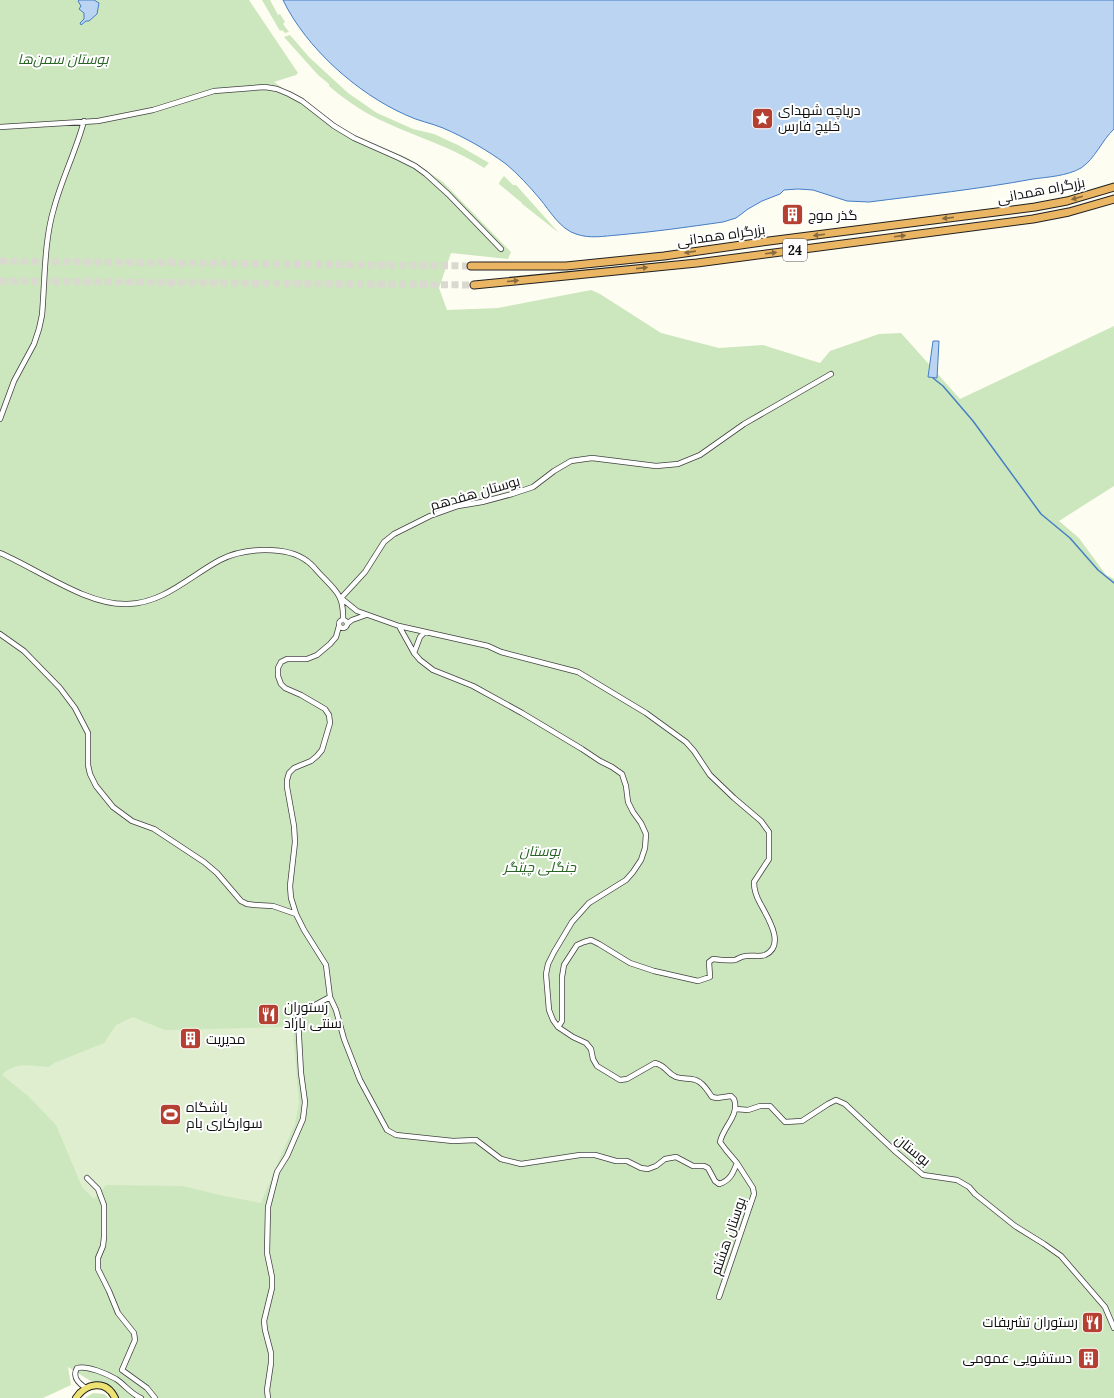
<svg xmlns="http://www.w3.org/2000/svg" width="1114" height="1398" font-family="Lora,Cairo,serif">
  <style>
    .green { fill: #cce7bd }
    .pitch { fill: #deeecf }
    .water { fill: #bad4f2; stroke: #467ec4 }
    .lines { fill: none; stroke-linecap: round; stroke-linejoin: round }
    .stream { stroke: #467ec4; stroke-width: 1.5 }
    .highway-tunnel { stroke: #dad9d0; stroke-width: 7; stroke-dasharray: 7 3.5; stroke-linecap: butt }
    .minor-casing { stroke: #424242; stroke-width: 6 }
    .major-casing { stroke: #202020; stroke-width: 8 }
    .highway-casing { stroke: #202020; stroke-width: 9 }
    .minor { stroke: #fff; stroke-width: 4.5 }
    .major { stroke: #eee372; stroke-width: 6 }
    .highway { stroke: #eab664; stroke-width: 7 }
    .oneway { fill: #876b3e }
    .labels { text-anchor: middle; stroke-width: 4; stroke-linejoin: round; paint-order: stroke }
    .shield { fill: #fff; stroke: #575757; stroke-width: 1 }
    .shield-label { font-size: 13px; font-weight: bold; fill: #0f0f0f }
    .park-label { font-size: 14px; font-style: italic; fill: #276323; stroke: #fff }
    .poi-label { font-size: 14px; fill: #0f0f0f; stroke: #fff; text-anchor: start }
    .street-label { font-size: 14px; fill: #0f0f0f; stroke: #fff }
  </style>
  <rect width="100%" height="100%" fill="#fefdf2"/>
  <path class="green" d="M 0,0 L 249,0 L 298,73 L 296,75 L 274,82 L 335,125 L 354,135 L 408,158 L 443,182 L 511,252 L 508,259 L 451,253 L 439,288 L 447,310 L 498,308 L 591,290 L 600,294 L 661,333 L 719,348 L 763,345 L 820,363 L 830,351 L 879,334 L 901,333 L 960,399 L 1114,326 L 1114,486 L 1059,521 L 1079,538 L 1106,575 L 1114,579 L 1114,1398 L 118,1398 L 68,1367 L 71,1385 L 43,1398 L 0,1398 Z
    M 262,0 L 270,0 L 278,15 L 280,14 L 285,22 L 283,24 L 289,32 L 285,33 L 282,30 L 280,31 Z
    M 290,35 L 309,57 L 348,93 L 377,113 L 413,129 L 434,134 L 458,145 L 489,163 L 484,168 C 451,146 413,136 378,119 C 360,110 344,99 329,86 L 329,84 L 318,75 L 284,37 Z
    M 504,176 L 513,185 L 516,185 L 559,233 L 521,203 L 522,203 L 499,184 L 500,181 Z
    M 93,1393 L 104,1394 L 109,1398 L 85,1398 Z"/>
  <path class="pitch" d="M 133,1017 L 165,1030 L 282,1027 L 293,1031 L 299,1103 L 295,1124 L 282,1153 L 261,1203 L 224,1196 L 182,1186 L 106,1185 L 94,1199 L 82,1187 L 56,1125 L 28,1096 L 2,1075 C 14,1061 33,1066 49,1067 L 54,1063 L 104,1043 L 116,1025 Z"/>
  <path class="water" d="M 79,0 L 94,0 L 99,3 L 97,14 L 89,21 L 86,21 L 81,25 L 80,23 L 84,19 L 84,13 L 79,9 L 81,6 L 78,1 Z
    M 283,0 L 1114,0 L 1114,129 C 1102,140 1095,159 1081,168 C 1067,176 1048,177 1033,179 C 979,189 924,195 869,202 L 847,201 L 813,190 L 798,189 L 784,190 L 780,194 L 762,201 L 748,209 L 736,218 L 723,222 C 688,227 653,232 618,235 C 604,236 590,239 576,234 C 560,229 550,211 540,199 C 530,187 518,174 506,164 C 487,150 466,138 443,128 C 431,123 418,121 406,115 C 358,94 306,48 283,0 Z
    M 933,341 L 939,341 L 937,378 L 928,377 Z"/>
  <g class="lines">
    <path class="stream" d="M 933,378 L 943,386 L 973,421 L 1041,514 L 1070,538 L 1098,570 L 1114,583"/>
    <path class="highway-tunnel" d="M 0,261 L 471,266
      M 0,281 L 474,285"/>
    <defs>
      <path id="minor" d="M 0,127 L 98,121 L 153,110 L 214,91 L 265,87 L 277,89 L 289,94 L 302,101 L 334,126 L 354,138 L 399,158 L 415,166 L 426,174 L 448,194 L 501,249
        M 0,419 L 14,381 L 34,344 L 39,329 L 42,315 C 45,280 44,241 54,208 C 62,178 76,151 84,121
        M 0,553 C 38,569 87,606 128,604 C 164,603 190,576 220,560 C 243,548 286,545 307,561 C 312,564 316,570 320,574 C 336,591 344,595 343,620
        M339 624a4 4 0 1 1 8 0a4 4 0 1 1-8 0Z
        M 347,624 L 352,620 L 366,615
        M 339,626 L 336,637 L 330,644 L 317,655 L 307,659 L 287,659 L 281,662 L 278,668 L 278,676 L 281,684 L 285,688 L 301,695 L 325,709 L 329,715 L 330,723 L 322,750 L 317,756 L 311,761 L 294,768 L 289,773 L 287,780 L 287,787 L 294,826 L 295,842 L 290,886 L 291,898 L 296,914 L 304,930 L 326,965 L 330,997 L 336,1010 L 344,1039 L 360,1080 L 387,1130 L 396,1135 L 453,1141 L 476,1140 L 501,1159 L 521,1164 L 580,1155 L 595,1155 L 616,1161 L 627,1161 L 641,1168 L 648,1169 L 656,1166 L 665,1159 L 676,1157 L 693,1166 L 704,1166 L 708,1168 L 715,1181 L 719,1184 C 730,1181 733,1173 737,1163 L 726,1150 L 720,1142 C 723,1127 740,1115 734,1099 L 731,1096 L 717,1098 L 712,1097 C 707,1090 702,1080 691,1079 C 686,1078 681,1079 676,1077 C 666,1073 667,1066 655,1063 L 627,1079 L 620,1080 L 597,1066 L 593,1059 L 591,1049 L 586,1043 L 573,1037 L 558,1027 L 553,1020 L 549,1010 L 546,974 L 548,964 L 554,952 L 572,922 L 589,903 L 626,880 L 633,872 L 641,860 L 645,848 L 646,834 L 641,823 L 633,812 L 628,802 L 626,786 L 622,774 L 612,767 L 600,761 L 582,749 L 522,713 L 473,686 L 433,670 L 420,660 L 414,653 L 399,626 L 488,646 L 501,652 L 578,672 L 646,713 L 686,742 L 694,751 L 710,775 L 734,798 L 761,821 L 769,832 L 769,859 L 754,882 C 754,889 756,896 760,903 C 766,915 787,945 765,955 C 759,957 753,955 746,956 C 742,956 738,959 735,960 C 728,961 720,960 713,959 L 709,962 L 710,977 L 698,981 L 654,971 L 630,963 L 599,944 L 591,940 L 584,942 L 577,945 L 564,965 L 562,977 L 562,1021 L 558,1027
        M 399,626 L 357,611 L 341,598 L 365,572 L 384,542 L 394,534 L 430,516 L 458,506 L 482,502 L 512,494 L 533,487 L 554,471 L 571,461 L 592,458 L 656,466 L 678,464 L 700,455 L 744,424 L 831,374
        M 0,634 L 24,651 L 60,688 L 75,708 L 88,733 L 88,765 L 90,774 L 96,786 L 113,807 L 132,821 L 154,829 L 204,862 L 217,873 L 241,901 L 247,904 L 255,905 L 273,906 L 296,914
        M 414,653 L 420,637 L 425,632
        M 736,1109 L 748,1110 L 760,1106 L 770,1106 L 785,1122 L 802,1121 L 828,1104 L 836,1100 L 845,1104 L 896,1152 L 923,1175 L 957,1180 L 969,1187 L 975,1194 L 1015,1226 L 1044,1244 L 1061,1256 L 1105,1307 L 1114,1328
        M 87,1178 L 98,1189 L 104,1205 L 104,1237 L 103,1246 L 98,1258 L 98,1269 L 109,1291 L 118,1313 L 134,1333 L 135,1340 L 122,1370 L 147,1388 L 155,1398
        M 719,1297 L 754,1194 L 753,1188 L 737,1163
        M 86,1388 C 78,1383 72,1377 77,1368 C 87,1365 107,1374 116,1379 C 125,1385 131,1394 141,1398
        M 268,1398 L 267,1390 L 271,1363 L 271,1353 L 265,1330 L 264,1321 L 272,1288 L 272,1277 L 267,1253 L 268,1207 L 277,1172 L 287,1156 L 303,1119 L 305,1102 L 301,1073 L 298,1019 L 304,1011 L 330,997"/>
      <path id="major" d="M 76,1398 C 86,1383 106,1379 115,1398"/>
      <path id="highway" d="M 471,266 L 566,266 L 664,256 L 769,241 L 1035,207 L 1067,201 L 1114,187
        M 474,285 L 697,263 L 1033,219 L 1069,212 L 1114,199"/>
    </defs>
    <use href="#minor" class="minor-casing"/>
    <use href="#major" class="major-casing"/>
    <use href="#highway" class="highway-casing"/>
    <use href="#minor" class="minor"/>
    <use href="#major" class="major"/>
    <use href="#highway" class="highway"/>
  </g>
  <defs><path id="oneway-solid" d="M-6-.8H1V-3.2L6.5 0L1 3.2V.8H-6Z"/></defs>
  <g class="oneway">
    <use href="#oneway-solid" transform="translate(1077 198) rotate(164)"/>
    <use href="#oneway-solid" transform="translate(948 218) rotate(173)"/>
    <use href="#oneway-solid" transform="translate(819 235) rotate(173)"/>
    <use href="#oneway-solid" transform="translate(900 236) rotate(-7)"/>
    <use href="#oneway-solid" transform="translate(690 252) rotate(172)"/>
    <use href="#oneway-solid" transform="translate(771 253) rotate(-7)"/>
    <use href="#oneway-solid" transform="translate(642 268) rotate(-6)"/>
    <use href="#oneway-solid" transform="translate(513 281) rotate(-6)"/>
  </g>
  <defs>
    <symbol id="sight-square" viewBox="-11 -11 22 22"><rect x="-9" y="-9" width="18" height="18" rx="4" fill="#b53f31" stroke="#fff"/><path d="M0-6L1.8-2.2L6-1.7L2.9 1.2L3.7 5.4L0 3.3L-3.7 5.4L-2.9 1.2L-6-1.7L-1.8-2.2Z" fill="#fff"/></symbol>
    <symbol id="building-square" viewBox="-11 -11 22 22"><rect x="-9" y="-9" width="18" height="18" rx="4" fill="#b53f31" stroke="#fff"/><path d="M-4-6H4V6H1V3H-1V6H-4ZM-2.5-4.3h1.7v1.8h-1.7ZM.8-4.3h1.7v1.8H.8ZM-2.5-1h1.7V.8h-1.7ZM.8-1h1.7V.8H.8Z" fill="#fff"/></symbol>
    <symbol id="restaurant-square" viewBox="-11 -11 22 22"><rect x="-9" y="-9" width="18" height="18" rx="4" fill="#b53f31" stroke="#fff"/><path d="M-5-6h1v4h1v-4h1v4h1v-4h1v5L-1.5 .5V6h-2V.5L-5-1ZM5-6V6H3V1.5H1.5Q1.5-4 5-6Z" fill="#fff"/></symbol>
    <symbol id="stadium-square" viewBox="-11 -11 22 22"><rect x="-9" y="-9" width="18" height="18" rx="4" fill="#b53f31" stroke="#fff"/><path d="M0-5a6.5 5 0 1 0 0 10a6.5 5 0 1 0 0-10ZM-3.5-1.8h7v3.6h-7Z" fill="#fff"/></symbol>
  </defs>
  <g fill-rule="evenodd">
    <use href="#sight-square" x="750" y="106" width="25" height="25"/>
    <use href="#building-square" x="780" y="202" width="25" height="25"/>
    <use href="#restaurant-square" x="256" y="1002" width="25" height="25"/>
    <use href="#building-square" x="178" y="1026" width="25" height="25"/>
    <use href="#stadium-square" x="158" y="1102" width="25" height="25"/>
    <use href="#restaurant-square" x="1080" y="1310" width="25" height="25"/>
    <use href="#building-square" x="1076" y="1346" width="25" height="25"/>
  </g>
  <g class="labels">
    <rect class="shield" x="783" y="239" width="24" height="22" rx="3"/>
    <g class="shield-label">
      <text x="795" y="255">24</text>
    </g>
    <g class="park-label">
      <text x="63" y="64">بوستان سمن‌ها</text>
      <text x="540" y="856">بوستان<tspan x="540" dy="16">جنگلی چیتگر</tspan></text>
    </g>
    <g class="poi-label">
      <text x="778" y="115">دریاچه شهدای<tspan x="778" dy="16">خلیج فارس</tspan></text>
      <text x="808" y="220">گذر موج</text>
      <text x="284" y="1012">رستوران<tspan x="284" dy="16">سنتی باراد</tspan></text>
      <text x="206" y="1044">مدیریت</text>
      <text x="186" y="1112">باشگاه<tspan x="186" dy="16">سوارکاری بام</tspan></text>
      <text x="1078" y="1327" text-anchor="end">رستوران تشریفات</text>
      <text x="1072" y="1363" text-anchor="end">دستشویی عمومی</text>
    </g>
    <g class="street-label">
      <text transform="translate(1041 190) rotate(-11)" y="5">بزرگراه همدانی</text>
      <text transform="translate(721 235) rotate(-8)" y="5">بزرگراه همدانی</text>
      <text transform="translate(475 493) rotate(-16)" y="5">بوستان هفدهم</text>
      <text transform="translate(913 1150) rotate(39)" y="5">بوستان</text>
      <text transform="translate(728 1236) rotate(-71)" y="5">بوستان هشتم</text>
    </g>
  </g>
</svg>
